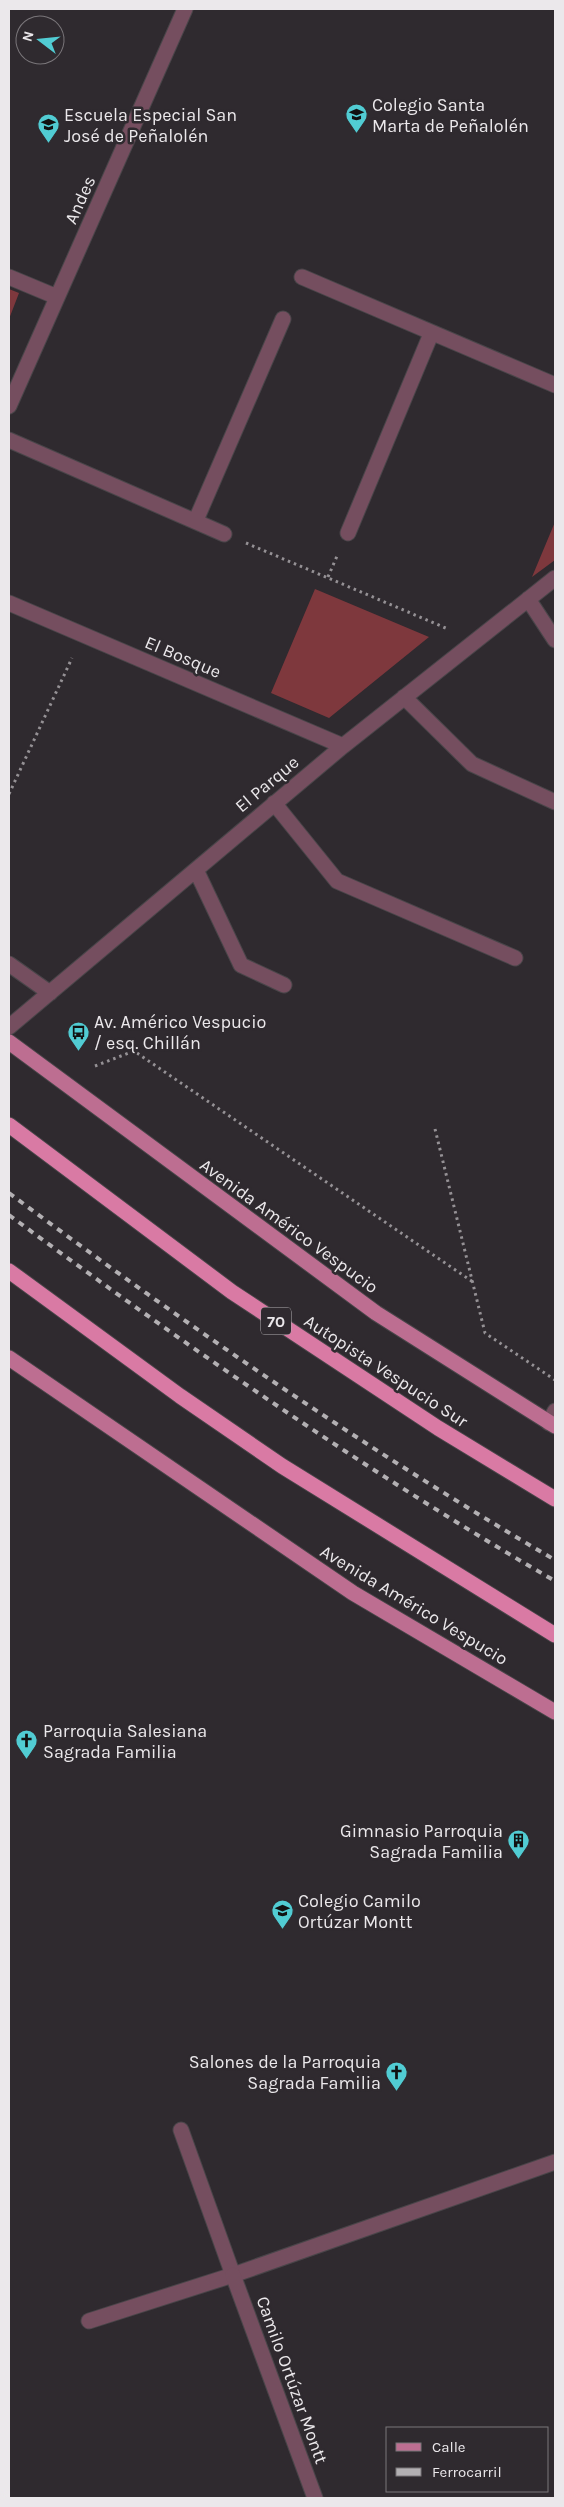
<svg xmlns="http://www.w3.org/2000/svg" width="564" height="2507" font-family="Karla,sans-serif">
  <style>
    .grass { fill: #7e383d }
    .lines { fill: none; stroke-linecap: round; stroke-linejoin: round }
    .lane-casing { stroke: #494549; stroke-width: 17 }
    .street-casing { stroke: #494549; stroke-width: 17 }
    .primary-casing { stroke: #494549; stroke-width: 17 }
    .highway-casing { stroke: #494549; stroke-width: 17 }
    .path { stroke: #959195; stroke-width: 3; stroke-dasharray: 2.5 4; stroke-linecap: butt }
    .lane { stroke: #754e5f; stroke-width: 15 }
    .street { stroke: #754e5f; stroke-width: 15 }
    .primary { stroke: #bd6e91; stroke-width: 15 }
    .highway { stroke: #d97aa4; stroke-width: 15 }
    .rail { stroke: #b3b0b3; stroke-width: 4; stroke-dasharray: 6 6; stroke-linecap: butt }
    .labels { text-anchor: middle; stroke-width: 5; stroke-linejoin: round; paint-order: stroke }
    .shield { fill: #2f2a2f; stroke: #b3afb3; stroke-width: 1 }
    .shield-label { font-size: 16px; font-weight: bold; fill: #ebe8eb }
    .poi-label { font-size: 18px; fill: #ebe8eb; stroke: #2f2a2f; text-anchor: start }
    .street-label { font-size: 18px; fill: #ebe8eb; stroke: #2f2a2f }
  </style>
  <rect width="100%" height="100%" fill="#2f2a2f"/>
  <path class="grass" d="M 9,289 L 19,293 L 9,319 Z
    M 555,522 L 555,560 L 532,577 Z
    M 315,589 L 429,637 L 329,718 L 271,693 Z"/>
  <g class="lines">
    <defs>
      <path id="lane" d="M 181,2130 L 233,2275
        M 89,2321 L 233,2275 L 555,2162"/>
      <path id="street" d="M 9,277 L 57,297
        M 302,277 L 555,385
        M 9,406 L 185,9
        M 9,440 L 224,534
        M 196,520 L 283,319
        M 348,533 L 431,334
        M 528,599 L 555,640
        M 9,603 L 343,746
        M 404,697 L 472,764 L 555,802
        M 274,803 L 337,881 L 515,958
        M 196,870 L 241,965 L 284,985
        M 9,964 L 50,993
        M 9,1027 L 343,746 L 555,578
        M 549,1423 L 555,1411
        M 233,2275 L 315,2498"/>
      <path id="primary" d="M 9,1042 L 376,1313 L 555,1426
        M 9,1358 L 353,1593 L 555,1712"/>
      <path id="highway" d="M 9,1125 L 232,1292 L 438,1428 L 555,1499
        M 9,1271 L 180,1396 L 282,1466 L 555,1635"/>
    </defs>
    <use href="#lane" class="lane-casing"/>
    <use href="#street" class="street-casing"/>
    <use href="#primary" class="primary-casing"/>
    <use href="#highway" class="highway-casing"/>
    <path class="path" d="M 246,543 L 448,629
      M 328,577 L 337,556
      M 9,794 L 72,658
      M 95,1066 L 134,1051 L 473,1282
      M 435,1129 L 485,1333 L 555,1380"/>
    <use href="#lane" class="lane"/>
    <use href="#street" class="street"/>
    <use href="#primary" class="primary"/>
    <use href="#highway" class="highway"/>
    <path class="rail" d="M 9,1193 C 185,1324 365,1449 555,1560
      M 9,1215 C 185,1345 365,1471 555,1581"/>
  </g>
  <defs>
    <symbol id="school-pin" viewBox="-11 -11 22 30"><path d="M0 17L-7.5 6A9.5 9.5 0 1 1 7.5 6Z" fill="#51ccd3" stroke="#2f2a2f"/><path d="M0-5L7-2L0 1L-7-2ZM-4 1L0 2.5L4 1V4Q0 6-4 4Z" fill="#111"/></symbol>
    <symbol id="bus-pin" viewBox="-11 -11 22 30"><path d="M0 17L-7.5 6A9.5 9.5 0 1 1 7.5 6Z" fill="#51ccd3" stroke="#2f2a2f"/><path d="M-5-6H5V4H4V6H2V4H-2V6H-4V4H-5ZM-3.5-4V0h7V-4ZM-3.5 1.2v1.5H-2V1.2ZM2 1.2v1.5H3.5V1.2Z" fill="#111"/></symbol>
    <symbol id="church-pin" viewBox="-11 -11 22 30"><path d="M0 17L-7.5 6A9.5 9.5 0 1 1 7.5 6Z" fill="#51ccd3" stroke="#2f2a2f"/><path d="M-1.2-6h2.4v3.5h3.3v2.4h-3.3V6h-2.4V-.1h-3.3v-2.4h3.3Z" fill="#111"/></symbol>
    <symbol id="building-pin" viewBox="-11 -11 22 30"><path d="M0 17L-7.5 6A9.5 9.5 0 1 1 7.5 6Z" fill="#51ccd3" stroke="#2f2a2f"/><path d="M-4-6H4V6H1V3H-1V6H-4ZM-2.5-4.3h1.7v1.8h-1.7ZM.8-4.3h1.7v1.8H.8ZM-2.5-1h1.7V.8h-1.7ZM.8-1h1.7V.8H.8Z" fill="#111"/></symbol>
  </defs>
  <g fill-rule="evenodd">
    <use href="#school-pin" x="344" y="102" width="25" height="34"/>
    <use href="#school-pin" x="36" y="112" width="25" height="34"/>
    <use href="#bus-pin" x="66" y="1020" width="25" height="34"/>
    <use href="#church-pin" x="14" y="1728" width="25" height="34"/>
    <use href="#building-pin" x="506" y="1828" width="25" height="34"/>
    <use href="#school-pin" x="270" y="1898" width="25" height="34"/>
    <use href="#church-pin" x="384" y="2060" width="25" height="34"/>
  </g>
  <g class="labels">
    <rect class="shield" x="261" y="1307.5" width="30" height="27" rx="4"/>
    <g class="shield-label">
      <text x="276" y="1327">70</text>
    </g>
    <g class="poi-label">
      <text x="372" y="111">Colegio Santa<tspan x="372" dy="21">Marta de Peñalolén</tspan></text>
      <text x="64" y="121">Escuela Especial San<tspan x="64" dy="21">José de Peñalolén</tspan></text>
      <text x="94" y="1028">Av. Américo Vespucio<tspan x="94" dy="21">/ esq. Chillán</tspan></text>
      <text x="43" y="1737">Parroquia Salesiana<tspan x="43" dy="21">Sagrada Familia</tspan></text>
      <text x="503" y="1837" text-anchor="end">Gimnasio Parroquia<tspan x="503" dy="21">Sagrada Familia</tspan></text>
      <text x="298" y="1907">Colegio Camilo<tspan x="298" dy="21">Ortúzar Montt</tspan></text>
      <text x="381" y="2068" text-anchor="end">Salones de la Parroquia<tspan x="381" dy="21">Sagrada Familia</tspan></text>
    </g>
    <g class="street-label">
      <text transform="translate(80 200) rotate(-66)" y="6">Andes</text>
      <text transform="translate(183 657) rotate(23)" y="6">El Bosque</text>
      <text transform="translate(267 784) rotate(-40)" y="6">El Parque</text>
      <text transform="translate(289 1226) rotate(36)" y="6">Avenida Américo Vespucio</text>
      <text transform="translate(386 1371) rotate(33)" y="6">Autopista Vespucio Sur</text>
      <text transform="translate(414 1605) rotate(31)" y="6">Avenida Américo Vespucio</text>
      <text transform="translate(292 2380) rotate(70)" y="6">Camilo Ortúzar Montt</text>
    </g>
  </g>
  <rect width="564" height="2507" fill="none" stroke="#ebe8eb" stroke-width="20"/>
  <rect x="386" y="2427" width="162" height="65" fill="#2f2a2f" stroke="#7a767a"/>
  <rect x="396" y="2443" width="25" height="8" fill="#bd6e91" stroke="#7a767a"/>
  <text x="432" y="2452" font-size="15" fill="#ebe8eb">Calle</text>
  <rect x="396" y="2468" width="25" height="8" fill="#b3b0b3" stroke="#7a767a"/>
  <text x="432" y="2477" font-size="15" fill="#ebe8eb">Ferrocarril</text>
  <g transform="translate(40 40) rotate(286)"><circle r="24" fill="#2f2a2f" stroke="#7a767a"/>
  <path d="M0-4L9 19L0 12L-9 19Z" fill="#51ccd3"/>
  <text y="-8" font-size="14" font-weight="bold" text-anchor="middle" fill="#ebe8eb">N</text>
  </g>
</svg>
